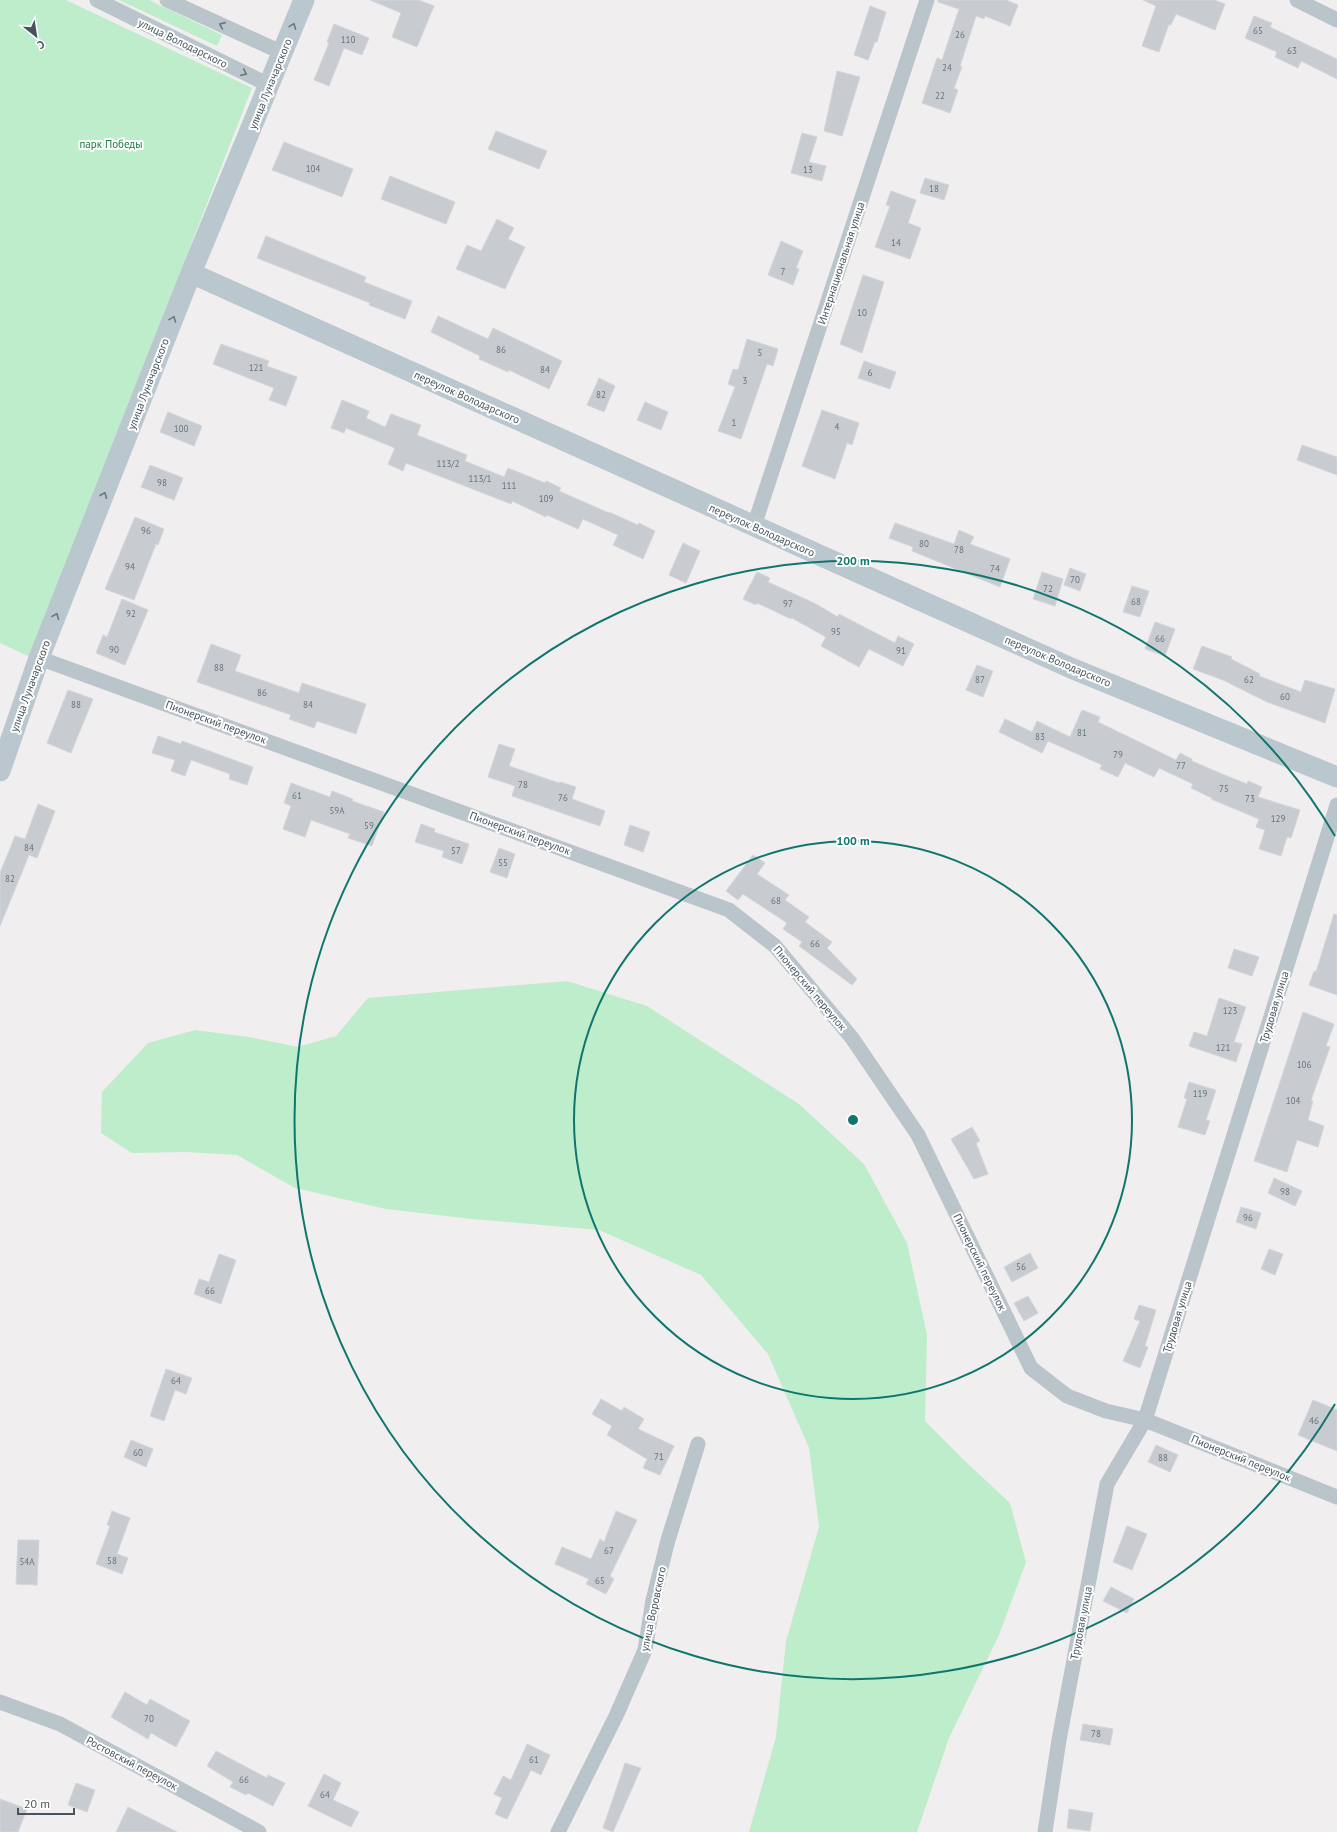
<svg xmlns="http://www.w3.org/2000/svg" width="1337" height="1832" font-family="'PT Sans',sans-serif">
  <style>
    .green { fill: #beedcb }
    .building { fill: #c8ccd1; stroke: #d2d5da }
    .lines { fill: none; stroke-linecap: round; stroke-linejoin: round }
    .street { stroke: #bac4cb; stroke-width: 15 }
    .secondary { stroke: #bbc7cf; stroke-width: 21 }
    .oneway { stroke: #6a767d }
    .oneway2 { stroke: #6a767e }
    .ring { fill: none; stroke: #0f766e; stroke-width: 2 }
    .labels { text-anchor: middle; stroke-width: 4; stroke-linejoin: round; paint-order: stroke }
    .number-label { font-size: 9px; fill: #677278 }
    .street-label { font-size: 11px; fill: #47545b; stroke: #fff }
    .park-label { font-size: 11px; fill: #1b793f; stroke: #fff }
    .centre { fill: #0f766e; stroke: #fff; stroke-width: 2 }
    .ring-label { font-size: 12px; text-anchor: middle; font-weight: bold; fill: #0f766e; stroke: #fff; stroke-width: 4; stroke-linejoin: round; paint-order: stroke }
  </style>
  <rect width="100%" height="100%" fill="#f1eeef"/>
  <path class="green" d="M 0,0 L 66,0 L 252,88 L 30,657 L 0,643 Z
    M 119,0 L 149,0 L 222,35 L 217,46 Z
    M 567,981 L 647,1006 L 799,1104 L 864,1164 L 907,1243 L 927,1335 L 925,1421 L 965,1461 L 1010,1503 L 1026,1562 L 999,1635 L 949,1738 L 917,1832 L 749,1832 L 776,1737 L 786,1641 L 819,1527 L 809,1448 L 768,1354 L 701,1275 L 599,1230 L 472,1219 L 386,1209 L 295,1188 L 237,1155 L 186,1152 L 132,1153 L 101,1133 L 102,1092 L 148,1043 L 195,1030 L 249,1037 L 298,1047 L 336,1036 L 368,998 Z"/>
  <path class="building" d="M 370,0 L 419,0 L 434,6 L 417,47 L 392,37 L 401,13 Z
    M 938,0 L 1006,0 L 1018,5 L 1010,26 L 985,16 L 984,19 L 976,16 L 960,66 L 962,67 L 954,88 L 958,90 L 950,113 L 922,103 L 937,58 L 942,60 L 959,9 L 938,2 Z
    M 1143,0 L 1214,0 L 1225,4 L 1215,30 L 1176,14 L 1171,25 L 1169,24 L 1159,52 L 1142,46 L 1156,6 Z
    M 870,6 L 886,12 L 877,42 L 875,42 L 868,60 L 854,55 Z
    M 1254,16 L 1272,23 L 1270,27 L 1337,59 L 1337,79 L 1301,61 L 1298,68 L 1275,57 L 1277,52 L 1245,38 Z
    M 334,24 L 369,38 L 362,55 L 344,48 L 329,86 L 314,80 L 329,43 L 327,42 Z
    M 837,71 L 860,77 L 842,136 L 824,131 Z
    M 496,131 L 547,151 L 539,169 L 488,149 Z
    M 802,133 L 817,137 L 809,162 L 826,166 L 822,181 L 791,173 Z
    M 284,142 L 353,169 L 342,197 L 272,170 Z
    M 390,176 L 455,202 L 446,224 L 381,199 Z
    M 925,178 L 949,185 L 944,200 L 920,193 Z
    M 891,191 L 916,200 L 908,223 L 921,228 L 910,259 L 875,247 L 890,206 L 886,205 Z
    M 497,219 L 514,228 L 508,239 L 525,247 L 505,289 L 456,269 L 467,245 L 481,251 Z
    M 266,236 L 366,277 L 364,282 L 412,301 L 405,319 L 369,305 L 370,303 L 257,258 Z
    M 781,241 L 803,251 L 796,268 L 799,269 L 793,285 L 768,275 Z
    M 863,275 L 884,282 L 862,353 L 840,344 Z
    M 438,316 L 488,339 L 493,328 L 562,361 L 549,389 L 509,370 L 508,372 L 479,359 L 480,356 L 431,332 Z
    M 747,339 L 778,349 L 773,366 L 767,364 L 741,439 L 718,431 L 735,387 L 728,384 L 733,369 L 738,370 Z
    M 221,344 L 269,361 L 267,366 L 297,377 L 286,406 L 269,400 L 274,388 L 213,364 Z
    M 864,361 L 896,372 L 890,389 L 858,378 Z
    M 599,378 L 615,386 L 604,412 L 587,405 Z
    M 342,400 L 369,411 L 366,418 L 385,427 L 391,414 L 421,425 L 417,435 L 467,455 L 465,461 L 504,477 L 508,468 L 545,483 L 546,481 L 561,488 L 559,491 L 609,513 L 609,512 L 638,525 L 639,523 L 655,531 L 643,559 L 613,545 L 618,535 L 583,519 L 578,529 L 547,515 L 546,517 L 512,501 L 511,504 L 406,463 L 403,471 L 388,464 L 395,448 L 346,428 L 344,433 L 331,428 Z
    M 645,402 L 668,412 L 661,430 L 637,420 Z
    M 822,410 L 859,423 L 852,445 L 847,443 L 835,479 L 802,466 Z
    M 168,412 L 202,426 L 194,446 L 160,432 Z
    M 1302,445 L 1337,457 L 1337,475 L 1297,460 Z
    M 150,465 L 183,478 L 174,500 L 141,487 Z
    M 135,517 L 164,529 L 158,545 L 156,544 L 134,600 L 105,589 Z
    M 895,523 L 954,544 L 959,530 L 974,537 L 970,544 L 1010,559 L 1000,587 L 912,551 L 913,547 L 889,538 Z
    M 683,543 L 700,551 L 686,583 L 669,575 Z
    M 1070,568 L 1086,574 L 1080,591 L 1064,585 Z
    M 757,572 L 770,578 L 768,582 L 814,603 L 838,617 L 839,614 L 895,643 L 898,636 L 914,644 L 903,666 L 869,649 L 859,667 L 821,646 L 826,637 L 792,618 L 791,619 L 757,603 L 756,605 L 743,599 Z
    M 1042,572 L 1063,579 L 1055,606 L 1033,599 Z
    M 1132,586 L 1149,591 L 1140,617 L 1123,612 Z
    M 122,599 L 148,610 L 125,665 L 96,653 L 103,635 L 107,637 Z
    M 1155,622 L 1175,629 L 1165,656 L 1145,649 Z
    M 211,644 L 241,655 L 235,671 L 299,693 L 302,683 L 366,704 L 356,734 L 317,721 L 314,728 L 289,719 L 291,715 L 197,682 Z
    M 1202,646 L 1232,657 L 1231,659 L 1260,674 L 1259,676 L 1301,692 L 1305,680 L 1335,689 L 1325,723 L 1267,702 L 1223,680 L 1193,669 Z
    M 977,665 L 993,671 L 983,697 L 966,690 Z
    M 68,690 L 93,699 L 71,753 L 47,743 Z
    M 1082,710 L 1100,717 L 1098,722 L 1176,760 L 1180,753 L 1192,759 L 1192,761 L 1222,774 L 1247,784 L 1248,781 L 1262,787 L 1258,797 L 1300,810 L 1291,838 L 1287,837 L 1281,856 L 1259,849 L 1265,830 L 1256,827 L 1259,819 L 1211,799 L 1212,798 L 1191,788 L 1193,784 L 1159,768 L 1154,777 L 1125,763 L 1118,777 L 1100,769 L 1102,765 L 1048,741 L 1042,753 L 999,732 L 1005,719 L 1032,732 L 1037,721 L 1070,737 Z
    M 158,736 L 181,744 L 182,741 L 253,767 L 247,785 L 229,779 L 230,774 L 191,760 L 185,776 L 171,771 L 175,760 L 152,753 Z
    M 499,744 L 515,749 L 509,766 L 559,783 L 560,782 L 576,787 L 572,799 L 605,811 L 600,826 L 512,796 L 515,786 L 488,777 Z
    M 291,783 L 330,797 L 332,791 L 353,799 L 352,801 L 384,812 L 372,846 L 348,838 L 350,834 L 311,820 L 305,837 L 283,829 L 291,806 L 284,803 Z
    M 38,804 L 55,811 L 37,858 L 29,855 L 0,926 L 0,873 L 15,836 L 25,839 Z
    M 421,824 L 435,829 L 434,832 L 469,844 L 462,864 L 442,857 L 444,851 L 415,842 Z
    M 630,825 L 650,832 L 643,852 L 624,845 Z
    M 499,848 L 515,854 L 507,878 L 490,872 Z
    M 753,855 L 765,863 L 757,874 L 789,895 L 785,900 L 809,917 L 805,922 L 832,942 L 827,948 L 857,979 L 852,985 L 799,946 L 802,942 L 783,929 L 787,923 L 743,894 L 738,900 L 726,891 Z
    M 1334,914 L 1337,915 L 1337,995 L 1309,985 L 1314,971 L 1316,972 Z
    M 1234,949 L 1259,957 L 1252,976 L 1228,968 Z
    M 1219,998 L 1246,1007 L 1234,1042 L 1242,1044 L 1236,1062 L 1189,1046 L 1194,1032 L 1207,1036 Z
    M 1303,1012 L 1334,1024 L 1326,1046 L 1330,1047 L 1311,1100 L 1313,1101 L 1308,1120 L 1324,1126 L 1318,1147 L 1297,1140 L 1287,1172 L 1254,1161 Z
    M 1189,1082 L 1216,1090 L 1206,1120 L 1210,1121 L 1205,1135 L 1178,1127 L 1187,1099 L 1184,1098 Z
    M 972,1127 L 980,1141 L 976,1143 L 988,1174 L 974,1179 L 951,1139 Z
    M 1274,1178 L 1302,1191 L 1295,1206 L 1268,1193 Z
    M 1241,1207 L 1261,1213 L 1256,1229 L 1236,1222 Z
    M 1269,1249 L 1283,1254 L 1275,1275 L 1261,1269 Z
    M 1030,1253 L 1038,1268 L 1012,1282 L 1004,1267 Z
    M 219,1254 L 236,1260 L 221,1304 L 194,1294 L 199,1279 L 209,1282 Z
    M 1028,1296 L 1038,1313 L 1024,1321 L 1014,1303 Z
    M 1139,1305 L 1156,1310 L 1145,1346 L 1148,1347 L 1140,1368 L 1123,1361 L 1140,1321 L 1134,1319 Z
    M 166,1369 L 192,1378 L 186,1394 L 175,1390 L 164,1421 L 150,1416 Z
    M 601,1399 L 622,1411 L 624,1407 L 644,1419 L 638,1429 L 674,1446 L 660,1475 L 643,1468 L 647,1459 L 607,1435 L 612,1426 L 592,1414 Z
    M 1313,1400 L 1337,1410 L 1337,1451 L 1298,1435 Z
    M 131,1440 L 153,1449 L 146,1467 L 124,1457 Z
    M 1156,1445 L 1178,1455 L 1170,1472 L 1148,1462 Z
    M 112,1511 L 130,1518 L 117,1554 L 128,1558 L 122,1574 L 96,1564 L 110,1526 L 107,1525 Z
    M 616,1511 L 637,1520 L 610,1576 L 614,1579 L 606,1594 L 586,1584 L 589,1579 L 555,1564 L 562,1547 L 591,1559 L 600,1539 L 604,1542 Z
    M 1127,1526 L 1147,1534 L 1132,1570 L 1113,1562 Z
    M 18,1540 L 39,1540 L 37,1585 L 16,1584 Z
    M 1111,1587 L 1134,1599 L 1127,1613 L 1103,1601 Z
    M 125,1692 L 147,1705 L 150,1699 L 190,1721 L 176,1747 L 151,1733 L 148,1739 L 111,1717 Z
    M 1083,1724 L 1113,1729 L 1110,1745 L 1080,1740 Z
    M 527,1744 L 550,1755 L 541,1775 L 531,1770 L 507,1819 L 495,1814 L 502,1798 L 494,1794 L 503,1776 L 511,1780 Z
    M 216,1751 L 267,1778 L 268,1775 L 285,1783 L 273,1806 L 248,1793 L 246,1795 L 230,1787 L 233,1782 L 207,1766 Z
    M 625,1763 L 641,1768 L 613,1832 L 603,1828 Z
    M 324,1774 L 341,1783 L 333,1800 L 359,1812 L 351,1827 L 308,1806 Z
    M 76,1783 L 95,1790 L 87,1812 L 68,1805 Z
    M 0,1799 L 27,1809 L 18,1832 L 0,1832 Z
    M 128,1807 L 177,1832 L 116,1832 Z
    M 1069,1809 L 1093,1813 L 1090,1831 L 1067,1828 Z"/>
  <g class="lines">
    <path class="street" d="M 97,0 L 269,85
      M 167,0 L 283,53
      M 1297,0 L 1337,20
      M 754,526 L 927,0
      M 39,658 L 729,910 L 775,946 L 852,1038 L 918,1135 L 1031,1368 L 1067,1396 L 1106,1411 L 1145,1420 L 1337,1497
      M 0,1702 L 60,1724 L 259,1832
      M 558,1832 L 616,1716 L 645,1650 L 653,1600 L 668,1540 L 698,1444
      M 1045,1832 L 1059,1740 L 1107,1484 L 1145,1420 L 1337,805"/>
    <path class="secondary" d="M 191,273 L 1071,668 L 1337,777
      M 0,771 L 39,658 L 191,273 L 304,0"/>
  </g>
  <defs><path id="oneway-chevron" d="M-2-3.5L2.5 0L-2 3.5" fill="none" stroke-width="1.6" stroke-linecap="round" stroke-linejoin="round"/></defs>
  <g class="oneway">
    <use href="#oneway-chevron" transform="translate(222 25) rotate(-156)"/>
    <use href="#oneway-chevron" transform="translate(244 73) rotate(26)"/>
  </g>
  <g class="oneway2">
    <use href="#oneway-chevron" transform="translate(293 26) rotate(-69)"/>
    <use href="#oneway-chevron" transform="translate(173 319) rotate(-69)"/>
    <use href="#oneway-chevron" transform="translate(104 495) rotate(-68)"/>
    <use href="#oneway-chevron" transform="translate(56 616) rotate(-68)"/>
  </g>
  <g class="ring">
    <circle cx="853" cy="1120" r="279"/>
    <path d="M1335 1404A559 559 0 1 1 1335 836"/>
  </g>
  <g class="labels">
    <g class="number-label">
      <text x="1258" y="34">65</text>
      <text x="960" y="38">26</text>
      <text x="348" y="43">110</text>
      <text x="1292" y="54">63</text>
      <text x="947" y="71">24</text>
      <text x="940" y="99">22</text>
      <text x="313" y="172">104</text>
      <text x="808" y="173">13</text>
      <text x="934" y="192">18</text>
      <text x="896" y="246">14</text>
      <text x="783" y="275">7</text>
      <text x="862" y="316">10</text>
      <text x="501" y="353">86</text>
      <text x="760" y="356">5</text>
      <text x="256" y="371">121</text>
      <text x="545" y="373">84</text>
      <text x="870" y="376">6</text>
      <text x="745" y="384">3</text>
      <text x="601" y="398">82</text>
      <text x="734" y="426">1</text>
      <text x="837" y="430">4</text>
      <text x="181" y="432">100</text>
      <text x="448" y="467">113/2</text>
      <text x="480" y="482">113/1</text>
      <text x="162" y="486">98</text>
      <text x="509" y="489">111</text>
      <text x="546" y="502">109</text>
      <text x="146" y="534">96</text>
      <text x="924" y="547">80</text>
      <text x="959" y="553">78</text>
      <text x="130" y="570">94</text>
      <text x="995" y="572">74</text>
      <text x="1075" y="583">70</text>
      <text x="1048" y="592">72</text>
      <text x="1136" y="605">68</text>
      <text x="788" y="607">97</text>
      <text x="131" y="617">92</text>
      <text x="836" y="635">95</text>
      <text x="1160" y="642">66</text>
      <text x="114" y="653">90</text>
      <text x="901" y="654">91</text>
      <text x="219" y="671">88</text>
      <text x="980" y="683">87</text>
      <text x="1249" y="683">62</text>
      <text x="262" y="696">86</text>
      <text x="1285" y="700">60</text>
      <text x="76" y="708">88</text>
      <text x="308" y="708">84</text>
      <text x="1082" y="736">81</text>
      <text x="1040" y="740">83</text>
      <text x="1118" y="758">79</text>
      <text x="1181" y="769">77</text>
      <text x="523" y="788">78</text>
      <text x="1224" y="792">75</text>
      <text x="297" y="799">61</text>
      <text x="563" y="801">76</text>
      <text x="1250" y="802">73</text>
      <text x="337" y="814">59А</text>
      <text x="1278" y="822">129</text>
      <text x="369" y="829">59</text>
      <text x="29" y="851">84</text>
      <text x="456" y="854">57</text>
      <text x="503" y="866">55</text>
      <text x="10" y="882">82</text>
      <text x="776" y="904">68</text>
      <text x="815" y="947">66</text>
      <text x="1230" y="1014">123</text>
      <text x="1223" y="1051">121</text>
      <text x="1304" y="1068">106</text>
      <text x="1200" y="1097">119</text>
      <text x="1293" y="1104">104</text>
      <text x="1285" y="1195">98</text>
      <text x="1248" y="1221">96</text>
      <text x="1021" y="1270">56</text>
      <text x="210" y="1294">66</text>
      <text x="176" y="1384">64</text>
      <text x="1314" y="1424">46</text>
      <text x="138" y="1456">60</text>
      <text x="659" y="1460">71</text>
      <text x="1163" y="1461">88</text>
      <text x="609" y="1554">67</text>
      <text x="112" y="1564">58</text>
      <text x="27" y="1565">54А</text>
      <text x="600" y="1584">65</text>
      <text x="149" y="1722">70</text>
      <text x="1096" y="1737">78</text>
      <text x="534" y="1763">61</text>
      <text x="244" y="1783">66</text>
      <text x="325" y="1798">64</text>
    </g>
    <g class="street-label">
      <text transform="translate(183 43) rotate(26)" y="4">улица Володарского</text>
      <text transform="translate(270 84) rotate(-68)" y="4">улица Луначарского</text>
      <text transform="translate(841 263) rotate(-72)" y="4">Интернациональная улица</text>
      <text transform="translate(148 384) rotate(-69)" y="4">улица Луначарского</text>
      <text transform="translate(467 397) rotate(24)" y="4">переулок Володарского</text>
      <text transform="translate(762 530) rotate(24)" y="4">переулок Володарского</text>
      <text transform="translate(1058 661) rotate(23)" y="4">переулок Володарского</text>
      <text transform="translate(30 686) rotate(-70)" y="4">улица Луначарского</text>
      <text transform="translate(216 722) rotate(20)" y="4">Пионерский переулок</text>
      <text transform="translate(520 833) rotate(20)" y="4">Пионерский переулок</text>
      <text transform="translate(810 988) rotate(50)" y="4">Пионерский переулок</text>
      <text transform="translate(1274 1007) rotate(-73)" y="4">Трудовая улица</text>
      <text transform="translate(980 1262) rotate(64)" y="4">Пионерский переулок</text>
      <text transform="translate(1177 1317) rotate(-73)" y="4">Трудовая улица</text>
      <text transform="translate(1241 1458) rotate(22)" y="4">Пионерский переулок</text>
      <text transform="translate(653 1609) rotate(-78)" y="4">улица Воровского</text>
      <text transform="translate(1081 1623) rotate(-79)" y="4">Трудовая улица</text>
      <text transform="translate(132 1763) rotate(28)" y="4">Ростовский переулок</text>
    </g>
    <g class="park-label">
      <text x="111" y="148">парк Победы</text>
    </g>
  </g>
  <circle cx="853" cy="1120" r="6" class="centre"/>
  <g class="ring-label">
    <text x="853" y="565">200 m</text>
    <text x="853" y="845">100 m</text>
  </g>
  <g transform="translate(36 36) rotate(150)" stroke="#ffffff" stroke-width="3" paint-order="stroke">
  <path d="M0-3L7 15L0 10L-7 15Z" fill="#47545b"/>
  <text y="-6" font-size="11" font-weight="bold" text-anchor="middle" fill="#47545b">С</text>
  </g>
  <path d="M18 1808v6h56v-6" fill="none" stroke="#47545b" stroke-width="2"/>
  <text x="24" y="1808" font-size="12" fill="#47545b" stroke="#ffffff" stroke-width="3" paint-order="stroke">20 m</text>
</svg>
